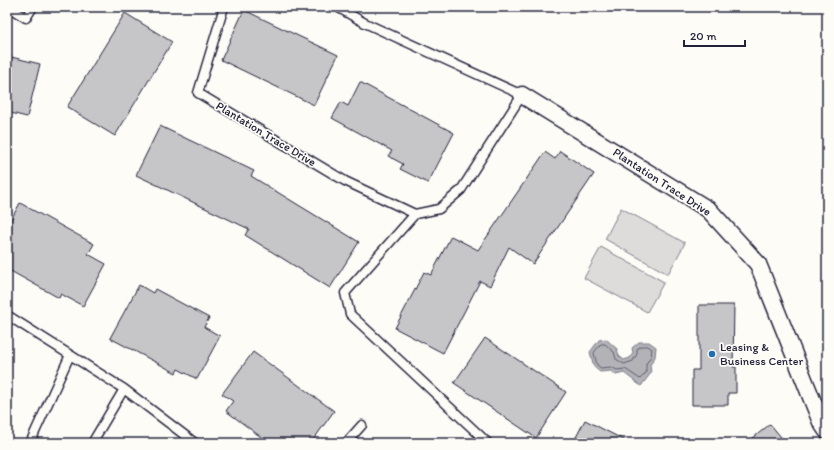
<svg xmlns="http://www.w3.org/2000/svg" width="834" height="450" font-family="Itim,sans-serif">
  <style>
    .green { fill: #dddcdb; stroke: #807f8b }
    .water { fill: #b2b2b7; stroke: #787885 }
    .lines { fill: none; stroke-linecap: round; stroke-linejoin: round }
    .shore { stroke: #5c5c6d; stroke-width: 1 }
    .building { fill: #c6c6c8; stroke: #22223b }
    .service-casing { stroke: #22223b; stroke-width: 11 }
    .minor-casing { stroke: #22223b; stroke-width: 19 }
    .service { stroke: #fdfcf7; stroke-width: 8 }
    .minor { stroke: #fdfcf7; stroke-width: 16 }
    .poi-dot { fill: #1f6fb2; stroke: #fdfcf7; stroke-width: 1.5 }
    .labels { text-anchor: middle; stroke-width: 3.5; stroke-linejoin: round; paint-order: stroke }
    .street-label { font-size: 12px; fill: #22223b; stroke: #fdfcf7 }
    .poi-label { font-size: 12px; fill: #22223b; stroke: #fdfcf7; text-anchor: start }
  </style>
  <rect width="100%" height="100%" fill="#fdfcf7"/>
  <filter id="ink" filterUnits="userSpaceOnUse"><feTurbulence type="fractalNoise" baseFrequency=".025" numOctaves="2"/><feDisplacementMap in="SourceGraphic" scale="8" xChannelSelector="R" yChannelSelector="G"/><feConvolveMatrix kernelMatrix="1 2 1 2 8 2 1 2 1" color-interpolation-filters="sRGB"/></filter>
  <g filter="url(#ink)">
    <path class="green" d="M 621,208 L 685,243 L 668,274 L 605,239 Z
      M 601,247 L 664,282 L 647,312 L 584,278 Z"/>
    <path class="water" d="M 606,339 L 617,349 L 619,356 L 624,360 L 630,358 L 633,353 L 632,348 L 639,342 L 649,342 L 656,347 L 655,357 L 650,365 L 651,373 L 641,386 L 624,373 L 616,375 L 611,371 L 600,372 L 594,367 L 590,352 L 599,340 Z"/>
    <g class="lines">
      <path class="shore" d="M 601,344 L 605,344 L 614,352 L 616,359 L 624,364 L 633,361 L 637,354 L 637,349 L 641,346 L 648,346 L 652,349 L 651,356 L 646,364 L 646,373 L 640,379 L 625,369 L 617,370 L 611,367 L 601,368 L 597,365 L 594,353 Z"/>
    </g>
    <path class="building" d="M 244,10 L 338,55 L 314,105 L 221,60 Z
      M 125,13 L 172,42 L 115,136 L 67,107 Z
      M 7,56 L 40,64 L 27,117 L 7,112 Z
      M 360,82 L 454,133 L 428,183 L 400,169 L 403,164 L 388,156 L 392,151 L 332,118 L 341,102 L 348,106 Z
      M 160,126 L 254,171 L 251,176 L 359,242 L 330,288 L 245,235 L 249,229 L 136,175 Z
      M 560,151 L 594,174 L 533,264 L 509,247 L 490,286 L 480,281 L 443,353 L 395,328 L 424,272 L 431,275 L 451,236 L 478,250 L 545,152 L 555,159 Z
      M 20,203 L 94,244 L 88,254 L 106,264 L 83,306 L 61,294 L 59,298 L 7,269 L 7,227 Z
      M 139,285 L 153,293 L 155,289 L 209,318 L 204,327 L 220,336 L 197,379 L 178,369 L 176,373 L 110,338 Z
      M 699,305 L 734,305 L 733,367 L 736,367 L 736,393 L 728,393 L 728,405 L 692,405 L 692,370 L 699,370 Z
      M 485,338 L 566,392 L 536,438 L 454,383 Z
      M 253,352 L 334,411 L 311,443 L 269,443 L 226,411 L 233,401 L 222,394 Z
      M 585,420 L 630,443 L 573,443 Z
      M 770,424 L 786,443 L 747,443 Z"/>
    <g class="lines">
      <defs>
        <path id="service" d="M 8,7 L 26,18 L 33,7
          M 224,7 L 198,93 L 345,181 L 415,214
          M 337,7 L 365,23 L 522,95 L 461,190 L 439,209 L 415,214 L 345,293 L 350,314 L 488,443
          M 7,315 L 124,389
          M 30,443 L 70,355
          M 92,443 L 124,389 L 195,443
          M 346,443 L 362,425"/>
        <path id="minor" d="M 522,95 L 709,210 L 758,264 L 821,422 L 827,431"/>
      </defs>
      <use href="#service" class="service-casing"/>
      <use href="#minor" class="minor-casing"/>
      <use href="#service" class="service"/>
      <use href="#minor" class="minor"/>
    </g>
  </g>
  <circle class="poi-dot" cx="712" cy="354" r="4"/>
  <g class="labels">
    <g class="street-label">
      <text transform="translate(266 134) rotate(31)" y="4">Plantation Trace Drive</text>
      <text transform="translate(662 182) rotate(33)" y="4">Plantation Trace Drive</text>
    </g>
    <g class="poi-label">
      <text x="720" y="351">Leasing &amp;<tspan x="720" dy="14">Business Center</tspan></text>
    </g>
  </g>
  <rect width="834" height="450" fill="none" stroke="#fdfcf7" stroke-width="24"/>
  <rect x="12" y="12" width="810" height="426" fill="none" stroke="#22223b" stroke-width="1.5" filter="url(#ink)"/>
  <path d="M684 40v6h61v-6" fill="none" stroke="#22223b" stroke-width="2"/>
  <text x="690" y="40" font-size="12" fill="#22223b" stroke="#fdfcf7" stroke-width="3" paint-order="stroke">20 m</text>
</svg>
